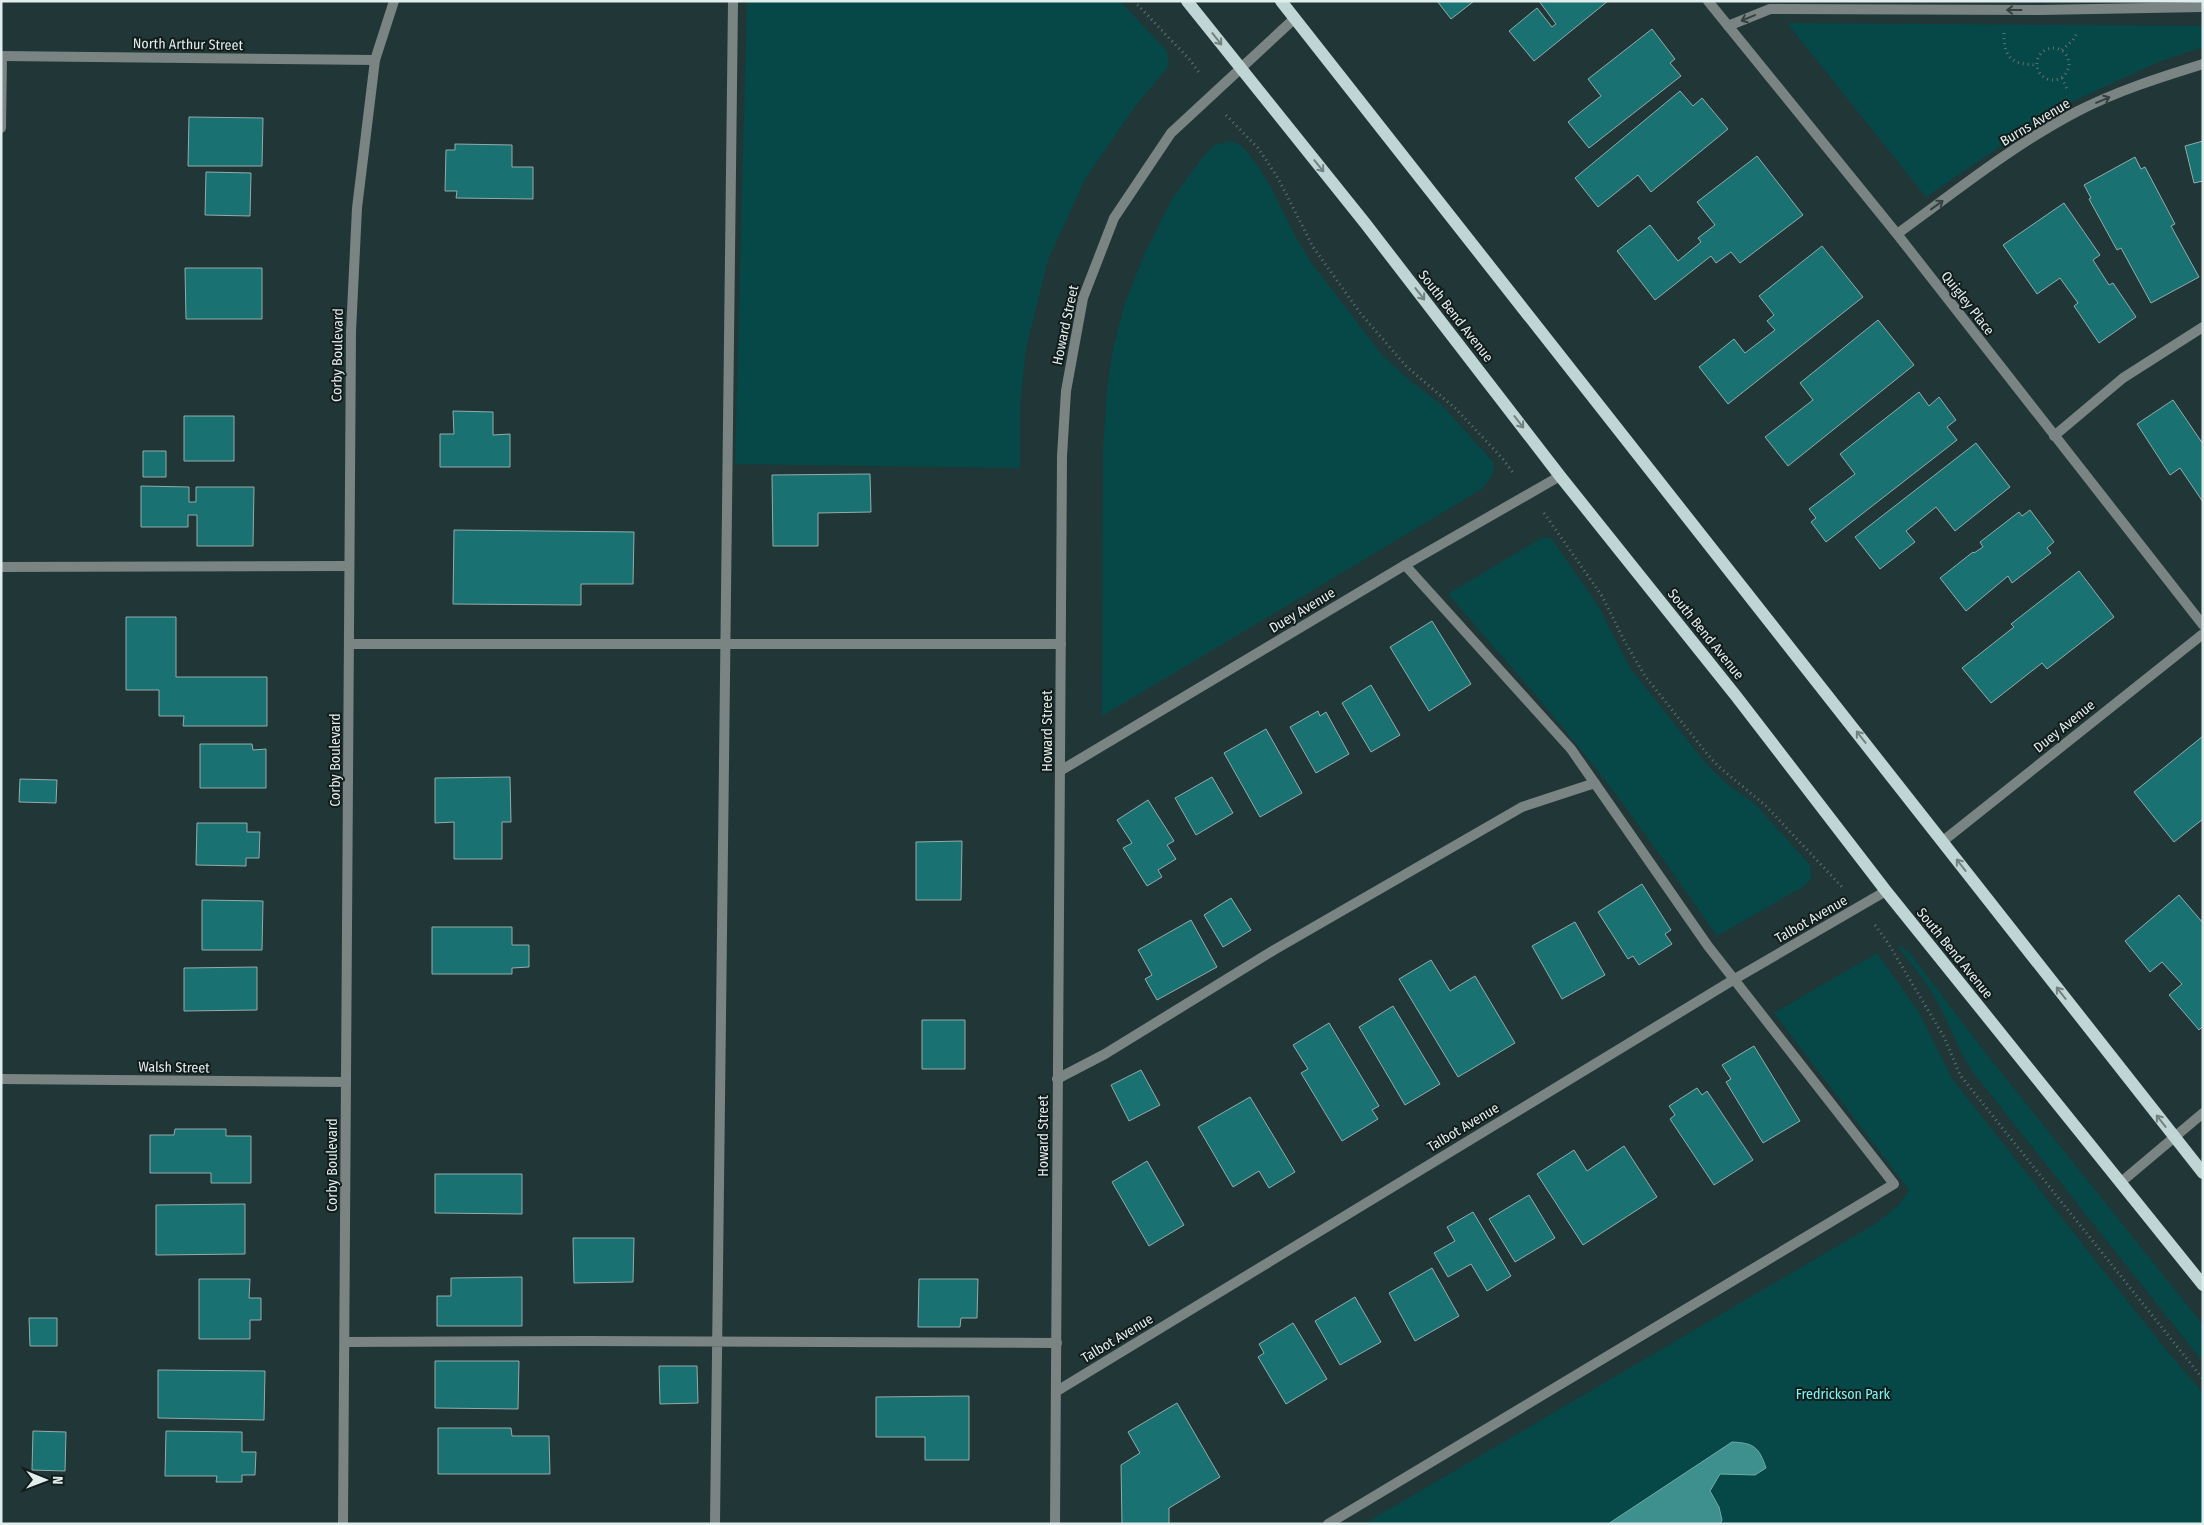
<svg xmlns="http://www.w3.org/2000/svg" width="2204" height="1525" font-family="'Fira Sans Condensed',sans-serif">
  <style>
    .green { fill: #064847 }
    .water { fill: #3e908e; stroke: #6facaa }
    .building { fill: #197271; stroke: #93acab }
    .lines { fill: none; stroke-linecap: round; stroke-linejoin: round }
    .path { stroke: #607372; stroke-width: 3; stroke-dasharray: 1 4; stroke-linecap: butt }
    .service { stroke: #798483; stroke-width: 10 }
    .minor { stroke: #798483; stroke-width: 10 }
    .tertiary { stroke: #798483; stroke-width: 10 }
    .primary { stroke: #c0d6d5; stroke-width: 12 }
    .oneway { stroke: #36403f }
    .oneway2 { stroke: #728281 }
    .labels { text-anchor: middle; stroke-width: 4; stroke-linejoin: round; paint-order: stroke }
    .street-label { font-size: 14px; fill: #e1eeed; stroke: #121c1b }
    .park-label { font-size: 14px; fill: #7df5f2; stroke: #121c1b }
  </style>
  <rect width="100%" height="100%" fill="#213636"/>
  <path class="green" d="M 747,1 L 1120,1 L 1167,51 L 1169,66 L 1136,105 L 1085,179 L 1048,260 L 1026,348 L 1020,407 L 1020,468 L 735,464 Z
    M 1787,23 L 2203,26 L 2203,47 L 2161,61 L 2054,110 L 1926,197 Z
    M 1231,141 L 1242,146 L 1257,165 L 1272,189 L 1293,232 L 1310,261 L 1383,356 L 1409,380 L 1441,404 L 1494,463 L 1492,476 L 1482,489 L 1102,716 L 1103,449 L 1107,390 L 1113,349 L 1124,306 L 1144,255 L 1172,199 L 1203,157 L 1215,145 Z
    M 1543,537 L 1551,538 L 1597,604 L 1630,668 L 1707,765 L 1727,784 L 1755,804 L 1810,865 L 1811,878 L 1806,885 L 1717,936 C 1678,880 1639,824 1597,770 C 1550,710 1498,652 1448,594 Z
    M 1900,946 L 1909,952 L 1988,1056 L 2203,1325 L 2203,1362 L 1972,1071 C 1958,1048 1949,1024 1937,1001 C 1926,981 1912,965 1898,947 Z
    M 1877,953 L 1918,1011 L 1953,1080 L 2167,1351 L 2203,1393 L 2203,1524 L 1364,1524 L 1875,1224 L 1899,1205 L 1909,1190 L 1774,1013 Z"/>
  <path class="water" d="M 1732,1442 C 1754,1443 1759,1447 1766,1468 L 1755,1475 L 1720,1474 L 1710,1491 L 1719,1507 L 1722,1520 L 1720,1524 L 1608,1524 Z"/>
  <path class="building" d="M 1437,1 L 1474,1 L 1451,19 Z
    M 1539,1 L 1608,1 L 1534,61 L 1509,31 L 1537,8 L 1552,27 L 1556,24 Z
    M 1652,29 L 1675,59 L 1670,63 L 1681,76 L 1589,148 L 1568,122 L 1601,96 L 1588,79 Z
    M 1680,91 L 1693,106 L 1702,98 L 1728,129 L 1651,192 L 1638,175 L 1598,207 L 1575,178 Z
    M 189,117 L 263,118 L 262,166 L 188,166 Z
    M 2203,141 L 2203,181 L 2194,183 L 2185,146 Z
    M 455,144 L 512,145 L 512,167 L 533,167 L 533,199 L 456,198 L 457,191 L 445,191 L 446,150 L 455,150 Z
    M 1757,156 L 1803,215 L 1740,263 L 1731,252 L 1716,263 L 1711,256 L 1655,300 L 1617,251 L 1650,225 L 1678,261 L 1701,242 L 1698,238 L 1715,225 L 1697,202 Z
    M 2135,157 L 2141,169 L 2145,167 L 2175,224 L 2171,226 L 2199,277 L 2151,303 L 2121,248 L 2117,250 L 2089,199 L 2091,198 L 2084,185 Z
    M 206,172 L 251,173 L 250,216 L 205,215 Z
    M 2064,203 L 2100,255 L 2093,260 L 2109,285 L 2113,283 L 2136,317 L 2099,343 L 2074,306 L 2078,303 L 2060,278 L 2037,294 L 2003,245 Z
    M 1822,246 L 1863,297 L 1728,404 L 1699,367 L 1734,339 L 1745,353 L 1775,330 L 1767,321 L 1774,315 L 1759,296 Z
    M 185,268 L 262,268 L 262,319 L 186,319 Z
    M 1878,320 L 1914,365 L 1788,466 L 1765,437 L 1813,400 L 1800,383 Z
    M 1919,392 L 1929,406 L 1939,397 L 1956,420 L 1947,427 L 1957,440 L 1826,542 L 1811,522 L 1816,518 L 1809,509 L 1855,474 L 1840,454 Z
    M 2173,400 L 2203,444 L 2203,502 L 2180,468 L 2170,475 L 2137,424 Z
    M 453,411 L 493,412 L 493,435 L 510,434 L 510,467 L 440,467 L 440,434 L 454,434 Z
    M 184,416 L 234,416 L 234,461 L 184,461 Z
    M 1976,443 L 2010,487 L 1955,531 L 1936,507 L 1906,531 L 1915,542 L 1880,569 L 1855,537 Z
    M 143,451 L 166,451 L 166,477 L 143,477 Z
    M 870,474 L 871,512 L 818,513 L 818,546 L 773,546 L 772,475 Z
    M 141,486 L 189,487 L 189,502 L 196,502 L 196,487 L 254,487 L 253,546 L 197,546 L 197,515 L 188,515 L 188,527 L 141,527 Z
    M 2030,510 L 2054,542 L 2047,548 L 2051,553 L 2012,583 L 2008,576 L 1966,611 L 1940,578 L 1973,552 L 1974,553 L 1983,547 L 1980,542 L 2019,512 L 2022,516 Z
    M 454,530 L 634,532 L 633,584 L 581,584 L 581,605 L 453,604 Z
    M 2079,571 L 2114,617 L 2047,669 L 2042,663 L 1991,703 L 1962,668 L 2014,627 L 2011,624 Z
    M 126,617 L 176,617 L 176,677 L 267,677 L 267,726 L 183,726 L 184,716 L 159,716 L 159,690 L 126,690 Z
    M 1432,621 L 1471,684 L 1429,711 L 1390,647 Z
    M 1371,685 L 1400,735 L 1371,752 L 1342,703 Z
    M 1318,711 L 1320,716 L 1326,712 L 1349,754 L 1316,773 L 1290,727 Z
    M 1266,729 L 1302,793 L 1260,817 L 1224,753 Z
    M 2203,736 L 2203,819 L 2174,842 L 2134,792 Z
    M 200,744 L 252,744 L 253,750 L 266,749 L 266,788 L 200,788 Z
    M 510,777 L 511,822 L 502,822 L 502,859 L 454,859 L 454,822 L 435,823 L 435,778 Z
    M 1212,777 L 1233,813 L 1196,835 L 1175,798 Z
    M 20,779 L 57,780 L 56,803 L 19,802 Z
    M 1148,800 L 1174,841 L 1167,845 L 1176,859 L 1158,870 L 1162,877 L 1147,886 L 1123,848 L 1132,843 L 1117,820 Z
    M 197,823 L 247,823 L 247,832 L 260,832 L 259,858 L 246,858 L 246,866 L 196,865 Z
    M 962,841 L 961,900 L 916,900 L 916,842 Z
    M 1642,884 L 1671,930 L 1665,934 L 1672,944 L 1639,965 L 1633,956 L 1628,959 L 1598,912 Z
    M 2179,895 L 2203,923 L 2203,1026 L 2199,1030 L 2169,995 L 2182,984 L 2162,962 L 2150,972 L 2125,941 Z
    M 1231,898 L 1251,930 L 1223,947 L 1204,915 Z
    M 202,900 L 263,901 L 262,950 L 202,950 Z
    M 1191,920 L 1217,967 L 1157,1000 L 1145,979 L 1152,975 L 1138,950 Z
    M 1575,922 L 1605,975 L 1562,999 L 1532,946 Z
    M 432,927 L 512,927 L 512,945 L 529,945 L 529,967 L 512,968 L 512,974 L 432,974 Z
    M 1431,960 L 1450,991 L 1475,976 L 1515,1043 L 1458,1077 L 1399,979 Z
    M 257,967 L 257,1010 L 184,1011 L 184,968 Z
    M 1393,1006 L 1440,1084 L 1405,1105 L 1359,1027 Z
    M 922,1020 L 965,1020 L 965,1069 L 922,1069 Z
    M 1329,1023 L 1379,1106 L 1372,1110 L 1378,1119 L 1342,1141 L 1301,1073 L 1308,1069 L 1293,1045 Z
    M 1754,1046 L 1800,1121 L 1763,1143 L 1726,1082 L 1731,1079 L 1722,1065 Z
    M 1141,1070 L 1160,1105 L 1129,1121 L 1111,1085 Z
    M 1697,1088 L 1702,1095 L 1707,1091 L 1753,1160 L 1714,1185 L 1670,1119 L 1675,1115 L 1669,1106 Z
    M 1250,1097 L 1295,1172 L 1269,1188 L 1259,1171 L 1233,1187 L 1198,1127 Z
    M 175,1129 L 226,1129 L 226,1136 L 251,1136 L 251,1183 L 211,1183 L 211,1173 L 150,1173 L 150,1135 L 174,1135 Z
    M 1624,1146 L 1657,1197 L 1583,1245 L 1537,1174 L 1574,1150 L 1587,1171 Z
    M 1147,1161 L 1184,1225 L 1149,1246 L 1112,1182 Z
    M 435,1174 L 522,1174 L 522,1214 L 435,1213 Z
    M 1529,1195 L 1555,1238 L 1515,1262 L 1489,1219 Z
    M 245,1204 L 245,1254 L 156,1255 L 156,1205 Z
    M 1473,1212 L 1511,1276 L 1487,1291 L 1471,1264 L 1448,1277 L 1434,1253 L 1455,1241 L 1447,1227 Z
    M 573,1238 L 634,1238 L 633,1282 L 574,1283 Z
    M 1432,1268 L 1459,1316 L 1415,1341 L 1389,1293 Z
    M 522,1277 L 522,1326 L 437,1326 L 437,1296 L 451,1296 L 451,1278 Z
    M 199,1279 L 250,1279 L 249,1298 L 261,1298 L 261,1320 L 250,1320 L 250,1339 L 199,1339 Z
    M 919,1279 L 978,1279 L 977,1318 L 961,1318 L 960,1327 L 918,1327 Z
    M 1355,1297 L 1381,1342 L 1340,1365 L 1315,1321 Z
    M 29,1318 L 57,1318 L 57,1346 L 30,1346 Z
    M 1293,1323 L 1327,1379 L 1286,1404 L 1258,1357 L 1264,1353 L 1259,1344 Z
    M 435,1361 L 519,1361 L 518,1409 L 435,1408 Z
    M 659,1366 L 697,1366 L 698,1403 L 660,1404 Z
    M 158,1370 L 265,1371 L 264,1420 L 158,1418 Z
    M 969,1396 L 969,1460 L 925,1460 L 925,1437 L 876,1437 L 876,1397 Z
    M 1177,1403 L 1220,1477 L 1169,1508 L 1169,1524 L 1122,1524 L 1121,1465 L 1140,1453 L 1128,1432 Z
    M 438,1428 L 511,1428 L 512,1436 L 549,1436 L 550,1474 L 438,1474 Z
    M 33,1431 L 66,1432 L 65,1471 L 32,1470 Z
    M 166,1431 L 242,1432 L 242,1452 L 256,1452 L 255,1475 L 242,1475 L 242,1482 L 216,1482 L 217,1476 L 165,1476 Z"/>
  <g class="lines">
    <path class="path" d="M 1134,1 L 1190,60 L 1200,74
      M 2004,33 C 2004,59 2012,64 2037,65
      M2037 64a16 16 0 1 1 32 0a16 16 0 1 1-32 0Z
      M 2062,50 L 2073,40 L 2077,33
      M 2062,78 L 2067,89
      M 1226,115 L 1258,148 L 1278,178 L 1313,247 L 1361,314 L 1407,367 L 1456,409 L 1502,458 L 1514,474
      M 1544,513 L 1602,596 L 1625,642 L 1645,676 L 1708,755 L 1718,766 L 1766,806 L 1843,888
      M 1875,925 L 1888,943 L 1944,1037 L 1960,1075 L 2203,1379"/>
    <path class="service" d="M 1,128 L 2,56
      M 2054,436 L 2123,378 L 2203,327
      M 1,567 L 349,566
      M 349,644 L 1061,644
      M 1057,1079 L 1105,1054 L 1274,950 L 1522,807 L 1595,783
      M 345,1342 L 587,1341 L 1057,1343
      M 715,1524 L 733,1
      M 1328,1524 L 1894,1184 L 1708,946 L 1571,749 L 1405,565"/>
    <path class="minor" d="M 1708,1 L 1897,234 L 2203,625
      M 1728,26 L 1770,9 L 2040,10 L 2203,7
      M 1,56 L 375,60
      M 1897,234 C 1956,191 2013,145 2078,111 C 2117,91 2161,77 2203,64
      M 1060,771 L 1405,565 L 1560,476
      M 1943,841 L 2203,634
      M 1,1079 L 346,1082
      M 2120,1183 L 2203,1113
      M 1057,1391 L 1733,980 L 1886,891
      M 1055,1524 L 1062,456 L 1066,391 L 1083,298 L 1114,218 L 1171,133 L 1295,18"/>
    <path class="tertiary" d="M 343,1524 L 351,332 L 357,208 L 375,60 L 394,1"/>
    <path class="primary" d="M 1187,1 L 1365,223 L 1560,476 L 1736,696 L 1886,891 L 2203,1285
      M 1281,1 L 2203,1173"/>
  </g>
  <defs><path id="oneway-shaft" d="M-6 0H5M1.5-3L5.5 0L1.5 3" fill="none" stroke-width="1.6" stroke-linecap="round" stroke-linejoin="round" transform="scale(1.25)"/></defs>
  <g class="oneway">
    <use href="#oneway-shaft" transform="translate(2014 10) rotate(-180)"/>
    <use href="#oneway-shaft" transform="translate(1748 18) rotate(157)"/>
    <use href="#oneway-shaft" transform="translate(2103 100) rotate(-23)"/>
    <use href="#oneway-shaft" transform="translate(1937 205) rotate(-36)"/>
  </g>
  <g class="oneway2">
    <use href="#oneway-shaft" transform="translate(1217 39) rotate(52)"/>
    <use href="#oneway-shaft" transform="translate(1319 166) rotate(51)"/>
    <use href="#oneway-shaft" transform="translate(1420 294) rotate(52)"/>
    <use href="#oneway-shaft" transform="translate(1519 422) rotate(52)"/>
    <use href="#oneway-shaft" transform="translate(1861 737) rotate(-128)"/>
    <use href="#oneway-shaft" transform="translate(1961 865) rotate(-128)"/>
    <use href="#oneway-shaft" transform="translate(2061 993) rotate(-128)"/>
    <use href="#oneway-shaft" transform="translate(2161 1121) rotate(-128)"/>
  </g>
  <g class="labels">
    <g class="street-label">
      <text transform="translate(188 44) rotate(1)" y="5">North Arthur Street</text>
      <text transform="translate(2035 122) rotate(-31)" y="5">Burns Avenue</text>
      <text transform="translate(1968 303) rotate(52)" y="5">Quigley Place</text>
      <text transform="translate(1456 316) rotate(52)" y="5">South Bend Avenue</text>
      <text transform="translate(1065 325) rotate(-78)" y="5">Howard Street</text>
      <text transform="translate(337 355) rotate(-89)" y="5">Corby Boulevard</text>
      <text transform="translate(1302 610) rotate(-31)" y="5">Duey Avenue</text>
      <text transform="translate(1706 634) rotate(51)" y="5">South Bend Avenue</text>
      <text transform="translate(2064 726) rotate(-39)" y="5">Duey Avenue</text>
      <text transform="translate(1047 731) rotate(-90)" y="5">Howard Street</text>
      <text transform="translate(335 760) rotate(-90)" y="5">Corby Boulevard</text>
      <text transform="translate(1811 919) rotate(-30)" y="5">Talbot Avenue</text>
      <text transform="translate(1955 953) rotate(51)" y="5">South Bend Avenue</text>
      <text transform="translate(174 1067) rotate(1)" y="5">Walsh Street</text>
      <text transform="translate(1463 1127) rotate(-31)" y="5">Talbot Avenue</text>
      <text transform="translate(1043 1136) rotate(-90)" y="5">Howard Street</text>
      <text transform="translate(332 1165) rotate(-90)" y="5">Corby Boulevard</text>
      <text transform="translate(1117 1338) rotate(-31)" y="5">Talbot Avenue</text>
    </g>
    <g class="park-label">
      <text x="1843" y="1399">Fredrickson Park</text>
    </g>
  </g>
  <rect width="2204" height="1525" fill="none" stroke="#e1eeed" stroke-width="5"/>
  <g transform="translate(45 1480) rotate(91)" stroke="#121c1b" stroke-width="4" paint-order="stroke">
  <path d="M0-4L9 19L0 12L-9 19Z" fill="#e1eeed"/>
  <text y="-8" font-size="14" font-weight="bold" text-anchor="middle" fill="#e1eeed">N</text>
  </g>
</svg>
